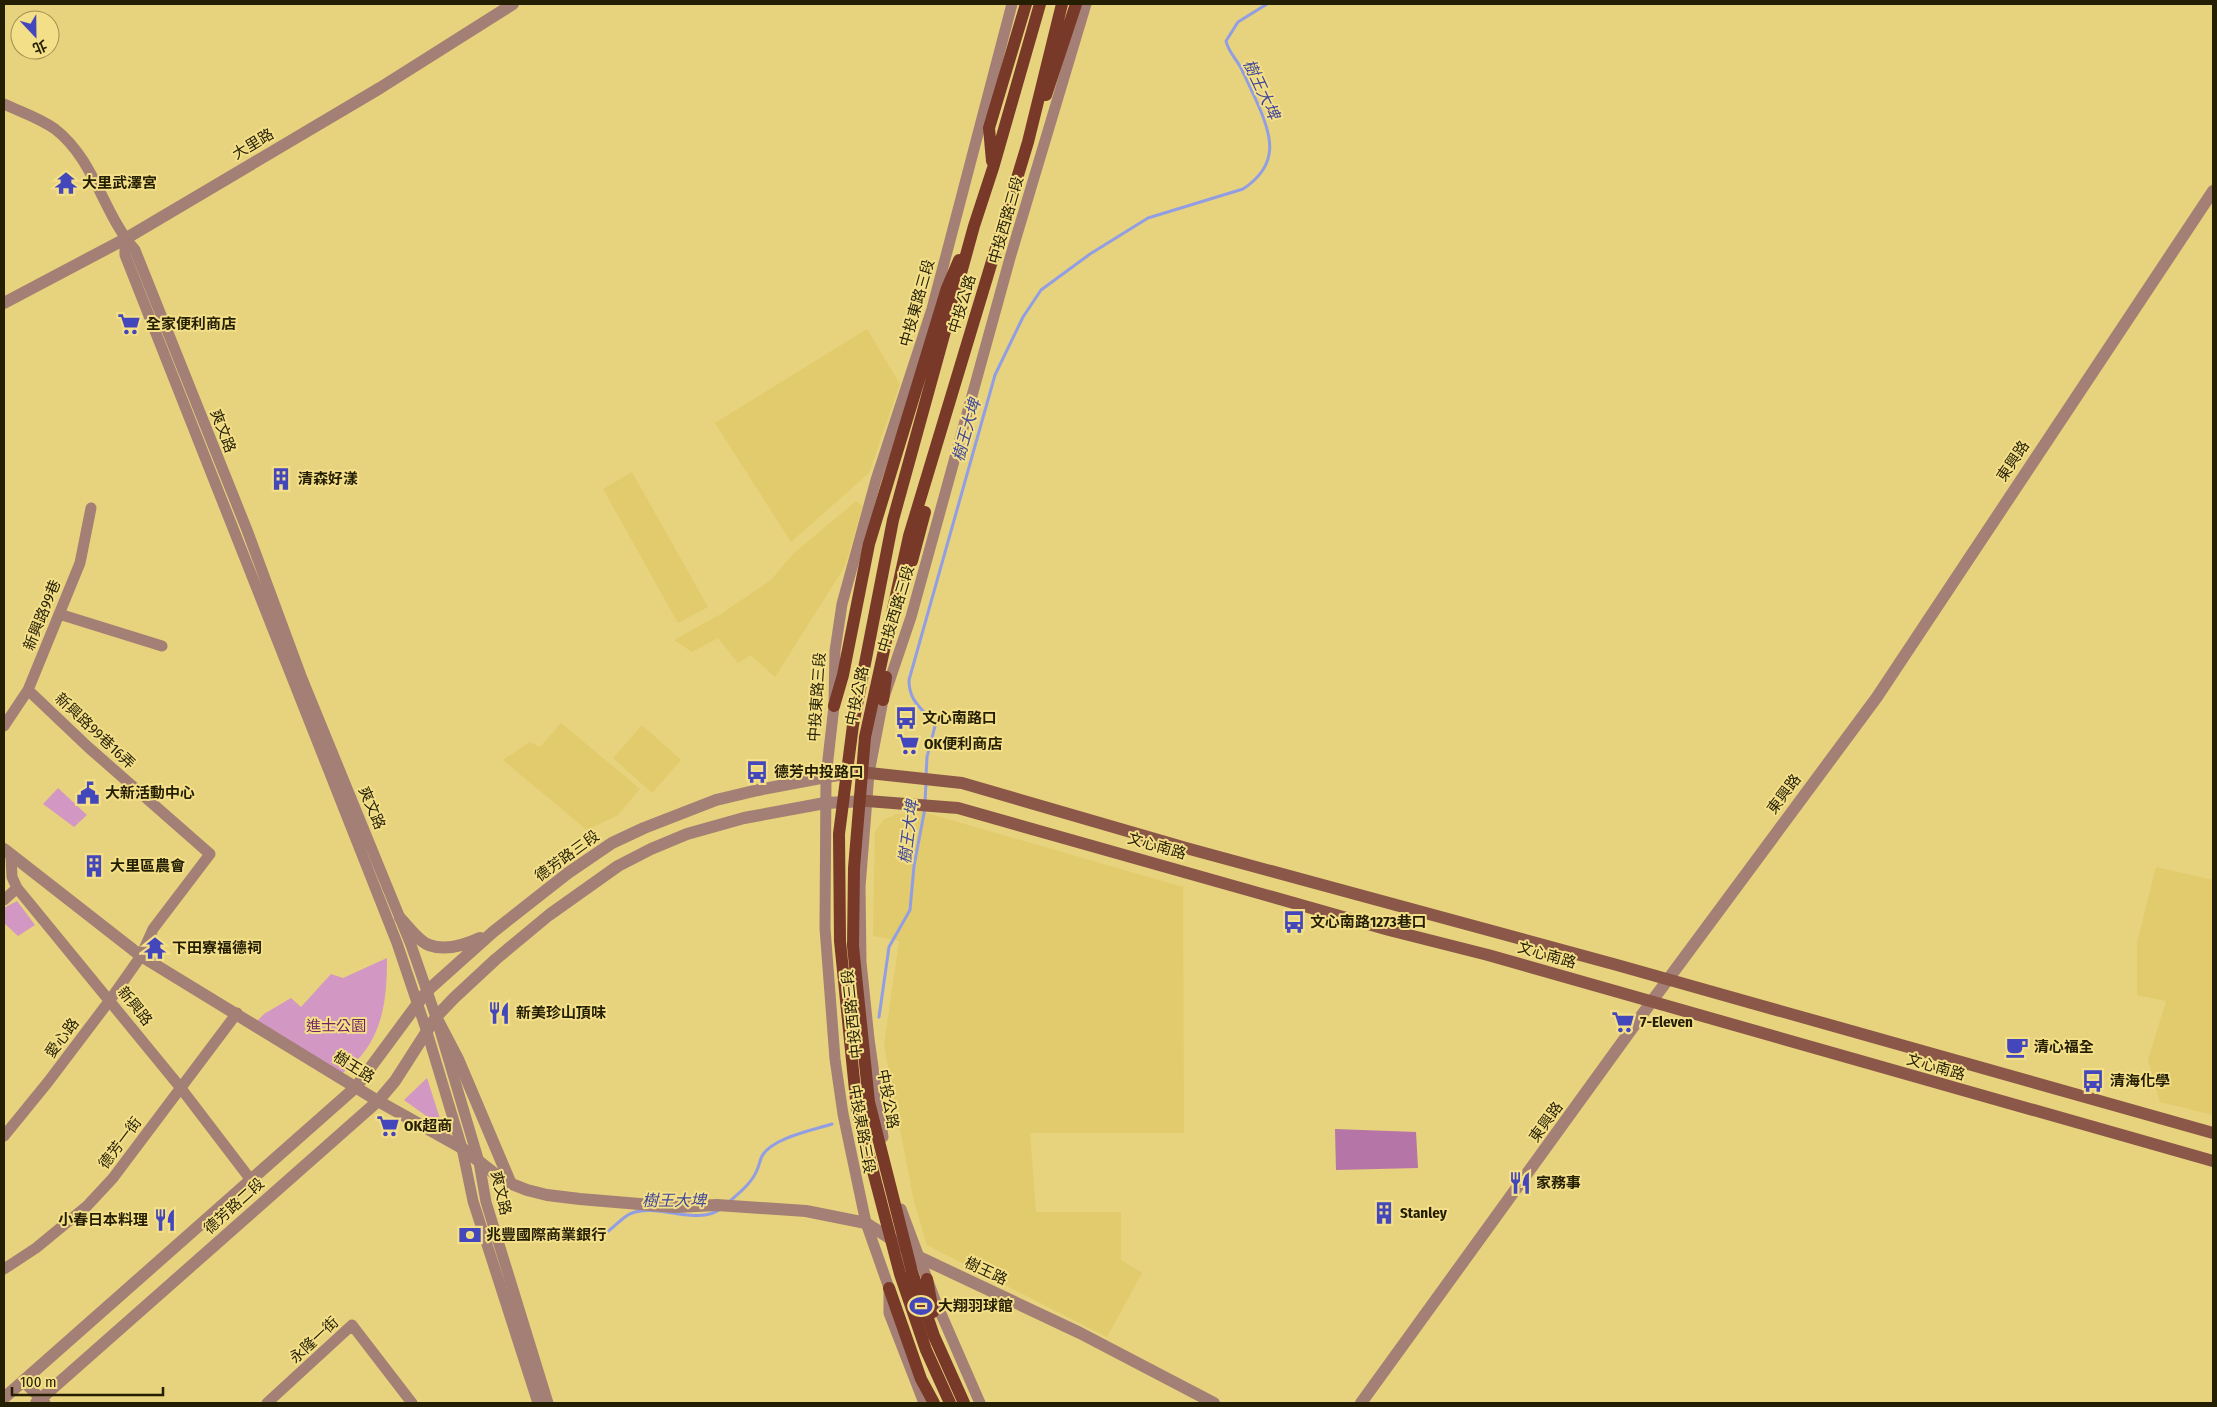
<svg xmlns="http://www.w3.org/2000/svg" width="2217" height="1407" font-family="'Fira Sans Condensed','Noto Sans TC',sans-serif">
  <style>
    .built { fill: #e2cb6c }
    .green { fill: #d397c4 }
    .forest { fill: #b575a6 }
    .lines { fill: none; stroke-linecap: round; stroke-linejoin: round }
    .stream { stroke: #929ee4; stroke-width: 3 }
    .minor { stroke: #a47f75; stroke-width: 11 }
    .tertiary { stroke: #a47f75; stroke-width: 12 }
    .secondary { stroke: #8b5748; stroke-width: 12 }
    .primary { stroke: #783928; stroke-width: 12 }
    .labels { text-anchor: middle; stroke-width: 4; stroke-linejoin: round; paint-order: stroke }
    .street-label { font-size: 15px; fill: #241e03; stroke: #f4df89 }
    .poi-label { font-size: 15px; font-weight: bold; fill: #241e03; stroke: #f4df89; text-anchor: start }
    .park-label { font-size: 15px; fill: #712463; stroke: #f4df89 }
    .water-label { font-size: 16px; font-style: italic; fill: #41479a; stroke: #f4df89 }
  </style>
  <rect width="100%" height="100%" fill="#e7d27d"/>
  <path class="built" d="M 867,329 L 900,384 L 869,473 L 791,542 L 715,423 Z
    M 632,472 L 708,607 L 678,623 L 603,489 Z
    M 856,501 L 863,506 L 845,566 L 775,677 L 751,655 L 738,663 L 718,638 L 692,652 L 674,640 L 721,614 L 771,580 L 793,554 Z
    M 561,723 L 640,789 L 618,815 L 587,830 L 503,760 L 530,742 L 540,747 Z
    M 642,725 L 681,760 L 652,793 L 613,758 Z
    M 923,812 L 1183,887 L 1184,1133 L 1030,1133 L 1036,1212 L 1121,1212 L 1121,1260 L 1142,1273 L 1107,1337 L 927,1245 L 914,1202 L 884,1045 L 899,941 L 873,936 L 875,832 L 883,820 L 897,814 Z
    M 2156,867 L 2213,880 L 2213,1115 L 2160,1102 L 2148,1060 L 2166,1001 L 2137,995 L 2137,943 Z"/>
  <path class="green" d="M 58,788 L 87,815 L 74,827 L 43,804 Z
    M 17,901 L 35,925 L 18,936 L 4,923 L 4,908 Z
    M 387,958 C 387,1005 382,1045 340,1075 L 257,1021 L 264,1014 L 291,998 L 301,1007 L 331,974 L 343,978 Z
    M 427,1078 L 443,1128 L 404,1100 Z"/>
  <path class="forest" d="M 1335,1129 L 1416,1132 L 1418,1168 L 1336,1170 Z"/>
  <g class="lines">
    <path class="stream" d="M 926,776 L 927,757 L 935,726 C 924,708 909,704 909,680 L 995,375 L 1023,317 L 1041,290 L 1090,254 L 1148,218 L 1243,189 C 1281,164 1272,135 1256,100 C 1251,89 1246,78 1241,68 C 1236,59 1228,51 1226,41 L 1238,22 L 1267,4
      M 925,801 L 926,783
      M 879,1017 L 889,947 L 910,910 L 914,866 L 925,808
      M 729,1202 C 739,1193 752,1183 757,1170 C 759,1166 760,1160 762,1156 C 772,1138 813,1130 832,1124
      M 607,1232 C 615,1227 623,1216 632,1213 C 656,1203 699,1226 720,1209"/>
    <path class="minor" d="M 4,104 C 21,112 40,118 55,129 C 95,160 103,214 135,250 L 247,530 L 301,676 L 411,945 L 436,1017 L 479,1162 L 486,1202 L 548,1403
      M 125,239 L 125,255 L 397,943 L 427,1032 L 462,1148 L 473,1201 L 538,1403
      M 59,614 L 162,646
      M 4,726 L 28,690 L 80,563 L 91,508
      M 11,856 L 12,877 L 17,888 L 180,1087 L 251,1180
      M 4,900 L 17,888
      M 4,1136 L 48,1082 L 110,1000 L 141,956 L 153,929 L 210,854 L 88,747 L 28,690
      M 883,1137 L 869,1039 L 861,962 L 860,887 L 869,773 L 883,700 L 911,617 L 1010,258 L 1086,4
      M 901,1209 L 935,1300 L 980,1403
      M 4,1269 L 36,1248 L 87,1206 L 113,1178 L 237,1013
      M 23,1381 L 45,1403
      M 267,1403 L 352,1325 L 412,1403
      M 924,1403 L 889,1313 L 889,1288 L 866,1223 L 843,1114 L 835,1059 L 825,928 L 826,777 L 834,706 L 835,651 L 842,604 L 876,480 L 932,309 L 1012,4"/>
    <path class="tertiary" d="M 4,303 L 125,239 L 380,88 L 513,4
      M 4,849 L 141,956 L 378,1101 L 462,1148 L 504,1181 L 527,1190 L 547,1195 L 580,1199 L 675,1207 L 717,1205 L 806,1211 L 866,1223 L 919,1257 L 1080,1333 L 1214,1403
      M 400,918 C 408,926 418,941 429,945 C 445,951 465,945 480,938
      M 436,1017 L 458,1059 L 511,1184
      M 4,1398 L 356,1087 L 427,991 L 493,932 L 568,873 L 612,843 L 644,828 L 716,800 L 758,790 L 826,777 L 851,773 L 869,773
      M 36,1403 L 378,1101 L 395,1081 L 436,1017 L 454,998 L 496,959 L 549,915 L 618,866 L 651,849 L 687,834 L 744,818 L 825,803 L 867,801
      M 1361,1403 L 1652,1001 L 1877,697 L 2213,191"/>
    <path class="secondary" d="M 869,773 L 962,783 L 1186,848 L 1617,965 L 2213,1133
      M 867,801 L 958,808 L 1389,930 L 1488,955 L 2213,1161"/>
    <path class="primary" d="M 1046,95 L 1076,4
      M 992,161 L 989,128 L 1026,4
      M 912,561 L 925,512
      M 883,700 L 886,677
      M 834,706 L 843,675 L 869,544 L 947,288 L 959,260
      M 927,1279 L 933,1312
      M 889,1288 L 921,1379 L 934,1403
      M 950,1403 L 926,1350 L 900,1274 L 857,1110 L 840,941 L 839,834 L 853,725 L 893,520 L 974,226 L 993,168 L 1040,4
      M 964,1403 L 934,1336 L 912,1272 L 869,1102 L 853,946 L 854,868 L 865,737 L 909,536 L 1028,142 L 1062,4"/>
  </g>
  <defs>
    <symbol id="temple-bare" viewBox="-9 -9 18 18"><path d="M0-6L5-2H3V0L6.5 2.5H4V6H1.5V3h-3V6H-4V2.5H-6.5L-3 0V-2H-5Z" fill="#4446bb" stroke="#f4df89" stroke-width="2.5" paint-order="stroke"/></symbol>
    <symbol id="supermarket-bare" viewBox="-9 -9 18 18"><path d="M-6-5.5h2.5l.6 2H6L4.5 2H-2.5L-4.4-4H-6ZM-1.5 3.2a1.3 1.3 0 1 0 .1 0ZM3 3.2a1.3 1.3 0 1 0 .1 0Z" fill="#4446bb" stroke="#f4df89" stroke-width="2.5" paint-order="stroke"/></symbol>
    <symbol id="building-bare" viewBox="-9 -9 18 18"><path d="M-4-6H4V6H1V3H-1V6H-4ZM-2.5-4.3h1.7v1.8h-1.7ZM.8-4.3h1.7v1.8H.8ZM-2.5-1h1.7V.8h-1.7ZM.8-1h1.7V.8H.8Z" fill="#4446bb" stroke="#f4df89" stroke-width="2.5" paint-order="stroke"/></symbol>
    <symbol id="bus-bare" viewBox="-9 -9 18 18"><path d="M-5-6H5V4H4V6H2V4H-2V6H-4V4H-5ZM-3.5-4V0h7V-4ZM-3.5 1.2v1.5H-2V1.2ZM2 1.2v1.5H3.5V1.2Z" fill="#4446bb" stroke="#f4df89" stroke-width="2.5" paint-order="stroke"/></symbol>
    <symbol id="civic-bare" viewBox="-9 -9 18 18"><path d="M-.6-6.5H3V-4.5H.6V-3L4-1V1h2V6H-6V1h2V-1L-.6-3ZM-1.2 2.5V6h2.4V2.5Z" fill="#4446bb" stroke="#f4df89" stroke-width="2.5" paint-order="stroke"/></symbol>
    <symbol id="restaurant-bare" viewBox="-9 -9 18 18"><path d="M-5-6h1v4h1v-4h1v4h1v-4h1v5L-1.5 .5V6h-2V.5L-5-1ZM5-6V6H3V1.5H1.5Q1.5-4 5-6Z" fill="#4446bb" stroke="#f4df89" stroke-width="2.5" paint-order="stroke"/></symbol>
    <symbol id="cafe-bare" viewBox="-9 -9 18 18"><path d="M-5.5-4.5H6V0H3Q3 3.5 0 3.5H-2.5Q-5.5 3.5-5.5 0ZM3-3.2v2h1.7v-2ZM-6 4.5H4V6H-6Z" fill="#4446bb" stroke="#f4df89" stroke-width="2.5" paint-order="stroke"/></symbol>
    <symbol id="bank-bare" viewBox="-9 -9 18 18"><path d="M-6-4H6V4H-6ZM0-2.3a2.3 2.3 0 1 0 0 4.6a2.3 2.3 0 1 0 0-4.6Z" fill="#4446bb" stroke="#f4df89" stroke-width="2.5" paint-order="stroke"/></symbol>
    <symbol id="stadium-bare" viewBox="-9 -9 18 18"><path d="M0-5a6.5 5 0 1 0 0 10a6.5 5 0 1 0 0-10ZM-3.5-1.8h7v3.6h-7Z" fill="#4446bb" stroke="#f4df89" stroke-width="2.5" paint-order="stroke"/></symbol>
  </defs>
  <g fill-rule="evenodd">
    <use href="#temple-bare" x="50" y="167" width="32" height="32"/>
    <use href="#supermarket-bare" x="113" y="308" width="32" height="32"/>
    <use href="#building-bare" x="265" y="463" width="32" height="32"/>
    <use href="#bus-bare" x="890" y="702" width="32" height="32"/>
    <use href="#supermarket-bare" x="892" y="728" width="32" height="32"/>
    <use href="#bus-bare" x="741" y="756" width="32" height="32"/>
    <use href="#civic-bare" x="72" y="777" width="32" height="32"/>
    <use href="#building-bare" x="78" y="850" width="32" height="32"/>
    <use href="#bus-bare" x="1278" y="906" width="32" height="32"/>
    <use href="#temple-bare" x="139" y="932" width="32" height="32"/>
    <use href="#restaurant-bare" x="483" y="997" width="32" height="32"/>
    <use href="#supermarket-bare" x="1607" y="1006" width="32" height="32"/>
    <use href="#cafe-bare" x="2001" y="1031" width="32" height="32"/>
    <use href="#bus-bare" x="2077" y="1065" width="32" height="32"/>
    <use href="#supermarket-bare" x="372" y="1110" width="32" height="32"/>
    <use href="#restaurant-bare" x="1504" y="1167" width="32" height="32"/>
    <use href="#building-bare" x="1368" y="1197" width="32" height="32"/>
    <use href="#restaurant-bare" x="149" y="1204" width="32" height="32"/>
    <use href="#bank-bare" x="454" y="1219" width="32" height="32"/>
    <use href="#stadium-bare" x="905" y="1290" width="32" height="32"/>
  </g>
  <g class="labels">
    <g class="street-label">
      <text transform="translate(253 144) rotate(-31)" y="5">大里路</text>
      <text transform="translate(1006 220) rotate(-74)" y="5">中投西路三段</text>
      <text transform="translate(917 303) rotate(-74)" y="5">中投東路三段</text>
      <text transform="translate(962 304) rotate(-73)" y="5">中投公路</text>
      <text transform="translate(223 431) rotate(69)" y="5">爽文路</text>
      <text transform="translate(2013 461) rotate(-56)" y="5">東興路</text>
      <text transform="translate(896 609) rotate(-73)" y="5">中投西路三段</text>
      <text transform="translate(42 615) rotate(-68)" y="5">新興路99巷</text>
      <text transform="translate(857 696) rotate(-78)" y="5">中投公路</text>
      <text transform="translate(817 697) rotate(-86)" y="5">中投東路三段</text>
      <text transform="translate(95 731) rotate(43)" y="5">新興路99巷16弄</text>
      <text transform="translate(1784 794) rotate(-53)" y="5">東興路</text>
      <text transform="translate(372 808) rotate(67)" y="5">爽文路</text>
      <text transform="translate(1157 846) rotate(16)" y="5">文心南路</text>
      <text transform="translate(567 856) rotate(-36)" y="5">德芳路三段</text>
      <text transform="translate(1547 955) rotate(16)" y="5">文心南路</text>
      <text transform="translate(135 1006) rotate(51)" y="5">新興路</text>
      <text transform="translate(852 1014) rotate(-96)" y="5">中投西路三段</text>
      <text transform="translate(62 1038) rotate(-53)" y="5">愛心路</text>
      <text transform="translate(354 1067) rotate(32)" y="5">樹王路</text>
      <text transform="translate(1936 1067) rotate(16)" y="5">文心南路</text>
      <text transform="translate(888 1099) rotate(80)" y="5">中投公路</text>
      <text transform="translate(1546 1122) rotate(-54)" y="5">東興路</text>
      <text transform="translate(862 1129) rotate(80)" y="5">中投東路三段</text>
      <text transform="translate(120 1143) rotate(-53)" y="5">德芳一街</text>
      <text transform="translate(501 1193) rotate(77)" y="5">爽文路</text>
      <text transform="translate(234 1206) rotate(-42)" y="5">德芳路二段</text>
      <text transform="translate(986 1271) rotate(25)" y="5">樹王路</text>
      <text transform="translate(314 1340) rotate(-43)" y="5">永隆一街</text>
    </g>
    <g class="poi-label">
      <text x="82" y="188">大里武澤宮</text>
      <text x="146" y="329">全家便利商店</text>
      <text x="298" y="484">清森好漾</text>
      <text x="922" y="723">文心南路口</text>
      <text x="924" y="749">OK便利商店</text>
      <text x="774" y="777">德芳中投路口</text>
      <text x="105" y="798">大新活動中心</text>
      <text x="110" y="871">大里區農會</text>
      <text x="1310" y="927">文心南路1273巷口</text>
      <text x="172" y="953">下田寮福德祠</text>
      <text x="516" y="1018">新美珍山頂味</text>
      <text x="1640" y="1027">7-Eleven</text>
      <text x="2034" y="1052">清心福全</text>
      <text x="2110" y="1086">清海化學</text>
      <text x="404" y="1131">OK超商</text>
      <text x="1536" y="1188">家務事</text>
      <text x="1400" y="1218">Stanley</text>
      <text x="148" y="1225" text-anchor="end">小春日本料理</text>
      <text x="486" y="1240">兆豐國際商業銀行</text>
      <text x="938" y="1311">大翔羽球館</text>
    </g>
    <g class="park-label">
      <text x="336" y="1031">進士公園</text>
    </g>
    <g class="water-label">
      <text transform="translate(1262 89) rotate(65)" y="6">樹王大埤</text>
      <text transform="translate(966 430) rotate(-74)" y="6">樹王大埤</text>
      <text transform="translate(908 832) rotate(-83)" y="6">樹王大埤</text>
      <text x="674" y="1206">樹王大埤</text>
    </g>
  </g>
  <rect width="2217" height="1407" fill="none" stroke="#241e03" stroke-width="10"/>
  <g transform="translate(35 35) rotate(158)"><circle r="24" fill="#f4df89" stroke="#a19253"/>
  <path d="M0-4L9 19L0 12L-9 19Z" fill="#4446bb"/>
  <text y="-8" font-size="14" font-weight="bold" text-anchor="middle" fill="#241e03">北</text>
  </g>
  <path d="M12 1387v8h151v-8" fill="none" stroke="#241e03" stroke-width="2.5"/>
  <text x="20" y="1387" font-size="15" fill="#241e03" stroke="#f4df89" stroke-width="4" paint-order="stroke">100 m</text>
</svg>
